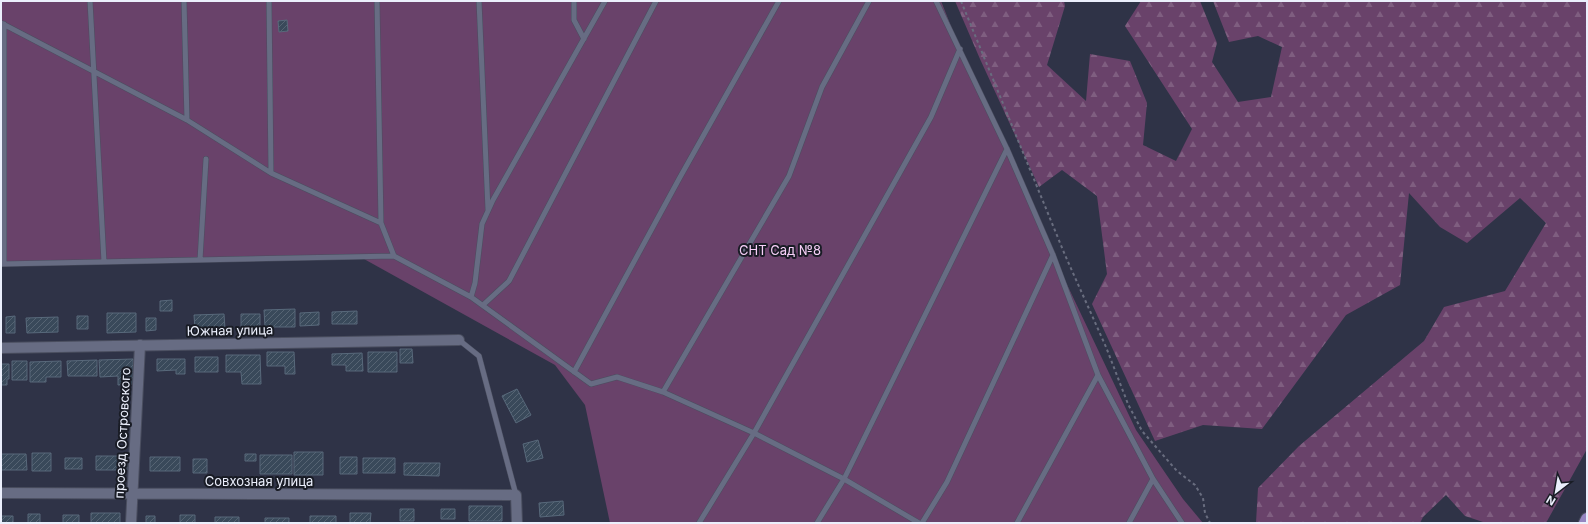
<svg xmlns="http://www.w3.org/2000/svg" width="1588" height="524" font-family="Inter,sans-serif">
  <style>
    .forest { fill: url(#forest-firs) }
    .garden { fill: #69426a }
    .building { fill: url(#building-hatch); stroke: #58697b }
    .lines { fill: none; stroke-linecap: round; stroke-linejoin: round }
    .lane-casing { stroke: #4a4e5f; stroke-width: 6 }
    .street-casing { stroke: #4a4e5f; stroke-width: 12 }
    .primary-casing { stroke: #4a4e5f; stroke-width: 14 }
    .path { stroke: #696d7f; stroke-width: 2; stroke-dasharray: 3 3; stroke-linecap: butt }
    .lane { stroke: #676c83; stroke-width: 5 }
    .street { stroke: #676c83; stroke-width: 10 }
    .primary { stroke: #9585c1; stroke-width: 12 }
    .labels { text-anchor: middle; stroke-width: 4; stroke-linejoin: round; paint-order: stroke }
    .park-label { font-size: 13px; fill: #f8d0f9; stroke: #191c25 }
    .street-label { font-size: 13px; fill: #ebeffc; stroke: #191c25 }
  </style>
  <defs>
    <pattern id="forest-firs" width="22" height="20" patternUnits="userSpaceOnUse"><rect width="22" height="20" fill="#69426a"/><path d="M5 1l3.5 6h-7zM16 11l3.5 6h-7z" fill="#7f5e80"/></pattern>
    <pattern id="building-hatch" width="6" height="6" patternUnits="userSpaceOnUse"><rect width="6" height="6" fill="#39495a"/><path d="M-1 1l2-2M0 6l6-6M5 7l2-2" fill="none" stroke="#566473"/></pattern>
  </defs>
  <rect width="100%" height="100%" fill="#2f3347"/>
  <path class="forest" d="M 955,1 L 1064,1 L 1065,6 L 1047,65 L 1086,101 L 1090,54 L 1130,61 L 1147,103 L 1143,145 L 1176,161 L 1192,129 L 1125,26 L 1141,1 L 1200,1 L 1217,43 L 1212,62 L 1238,102 L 1271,97 L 1282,47 L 1258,36 L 1229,42 L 1213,1 L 1587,1 L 1587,449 L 1546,523 L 1486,523 L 1465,516 L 1446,495 L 1423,517 L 1420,523 L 1256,523 L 1258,488 L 1299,446 L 1424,341 L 1444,307 L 1505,291 L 1546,223 L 1520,198 L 1467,243 L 1440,227 L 1409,193 L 1400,285 L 1346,315 L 1262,429 L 1203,425 L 1155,441 L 1092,304 L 1107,274 L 1097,196 L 1062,170 L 1039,187 L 980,59 Z"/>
  <path class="garden" d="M 1,1 L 941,1 L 960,49 L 1053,255 L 1136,430 L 1183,499 L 1203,523 L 610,523 L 585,405 L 555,365 L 364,259 L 1,265 Z"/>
  <path class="building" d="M 287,20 L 288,31 L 279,32 L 278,21 Z
    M 172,300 L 172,311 L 160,311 L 160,301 Z
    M 295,309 L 295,327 L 265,327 L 264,310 Z
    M 357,311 L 357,324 L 332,324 L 332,312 Z
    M 319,312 L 319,325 L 300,326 L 300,313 Z
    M 107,313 L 136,313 L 136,332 L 107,333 Z
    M 224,314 L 225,329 L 195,329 L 194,315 Z
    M 241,314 L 260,314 L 260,327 L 241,327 Z
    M 15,316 L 15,333 L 6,333 L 6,317 Z
    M 77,316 L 88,316 L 88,329 L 77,329 Z
    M 58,317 L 58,332 L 27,333 L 26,318 Z
    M 146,318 L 156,318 L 156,330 L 146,331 Z
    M 400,349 L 412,349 L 413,363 L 400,363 Z
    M 267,352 L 294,352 L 295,374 L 285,374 L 285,366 L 267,366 Z
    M 368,352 L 397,352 L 397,372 L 368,372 Z
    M 362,353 L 363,371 L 346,371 L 346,365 L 332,365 L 332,354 Z
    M 226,355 L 260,355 L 261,384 L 242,384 L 241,372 L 226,372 Z
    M 195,357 L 218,357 L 218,372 L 195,372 Z
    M 133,359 L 134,384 L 118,385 L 118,376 L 100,377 L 99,360 Z
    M 157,359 L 185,359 L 185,374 L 176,374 L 176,370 L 157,371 Z
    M 97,360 L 97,376 L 68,376 L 67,361 Z
    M 12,361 L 27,361 L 27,380 L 12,380 Z
    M 61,361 L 61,377 L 46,377 L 46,382 L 30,382 L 30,362 Z
    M 1,364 L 9,364 L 9,379 L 7,379 L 7,385 L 1,385 Z
    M 517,389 L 531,415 L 516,423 L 502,396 Z
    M 538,440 L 543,458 L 527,462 L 523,444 Z
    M 294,452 L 323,452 L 323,475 L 294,475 Z
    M 32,453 L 51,453 L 51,471 L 32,471 Z
    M 1,454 L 26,454 L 27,470 L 1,470 Z
    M 245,454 L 256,454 L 256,461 L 245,461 Z
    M 260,455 L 292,455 L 292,474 L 260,474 Z
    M 96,456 L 127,456 L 127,470 L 96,470 Z
    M 150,457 L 180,457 L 180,471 L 150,471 Z
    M 340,457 L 357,457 L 357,474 L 340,474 Z
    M 65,458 L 82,458 L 82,469 L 65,469 Z
    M 363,458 L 395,458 L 395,473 L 363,473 Z
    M 193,459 L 207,459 L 207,473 L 193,473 Z
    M 404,463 L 440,463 L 439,476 L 404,475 Z
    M 563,501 L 564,515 L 540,517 L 539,503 Z
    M 469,506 L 502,506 L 502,521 L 469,521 Z
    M 400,509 L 414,509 L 414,521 L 400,521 Z
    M 441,509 L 455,509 L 455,519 L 441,519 Z
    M 91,513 L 120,513 L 120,523 L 91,523 Z
    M 350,513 L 371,513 L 370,523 L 350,523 Z
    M 28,514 L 40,514 L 40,523 L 28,523 Z
    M 63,515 L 79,515 L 79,523 L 63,523 Z
    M 180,515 L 195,515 L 195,523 L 180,523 Z
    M 1,516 L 13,516 L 13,523 L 1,523 Z
    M 146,516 L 155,516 L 155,523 L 146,523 Z
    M 310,516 L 336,516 L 336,523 L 310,523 Z
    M 215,517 L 239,517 L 239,523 L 215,523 Z
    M 265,518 L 289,518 L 289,523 L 265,523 Z"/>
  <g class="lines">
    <defs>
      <path id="lane" d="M 90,1 L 104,262
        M 184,1 L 187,120
        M 269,1 L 271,173
        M 377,1 L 381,223
        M 479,1 L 488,210
        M 574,1 L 574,20 L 584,39
        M 605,1 L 493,200 L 482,224 L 475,283 L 471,297 L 591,384 L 617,377 L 663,392 L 754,433 L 844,479 L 919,523
        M 936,1 L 1007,149 L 1053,255 L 1098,375 L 1153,479 L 1182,523
        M 1,23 L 187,120 L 271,173 L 381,223 L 394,256
        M 200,260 L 206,159
        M 1,264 L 394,256 L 471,297
        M 4,264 L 4,24
        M 483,305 L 509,281 L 656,1
        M 459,340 L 479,356 L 516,495
        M 574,372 L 679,179 L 779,1
        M 663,392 L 789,176 L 822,87 L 869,1
        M 699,523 L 754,433 L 931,117 L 960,49
        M 817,523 L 844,479 L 1007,149
        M 922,523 L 947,482 L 1053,255
        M 1017,523 L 1098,375
        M 1129,523 L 1153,479"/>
      <path id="street" d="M 1,348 L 459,340
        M 1,493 L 516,495 L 517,523
        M 131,523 L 140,345"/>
      <path id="primary" d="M 1585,523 L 1587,519"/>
    </defs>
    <use href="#lane" class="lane-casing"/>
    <use href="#street" class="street-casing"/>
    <use href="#primary" class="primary-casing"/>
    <path class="path" d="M 961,1 L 1065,255 L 1106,347 L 1128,404 L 1142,431 L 1177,471 L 1195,485 L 1203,498 L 1205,513 L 1210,523"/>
    <use href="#lane" class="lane"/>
    <use href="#street" class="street"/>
    <use href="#primary" class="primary"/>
  </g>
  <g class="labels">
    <g class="park-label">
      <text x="780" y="255">СНТ Сад №8</text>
    </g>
    <g class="street-label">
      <text transform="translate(230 330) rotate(-1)" y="5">Южная улица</text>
      <text transform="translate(122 433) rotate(-87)" y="5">проезд Островского</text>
      <text x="259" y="486">Совхозная улица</text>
    </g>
  </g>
  <rect width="1588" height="524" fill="none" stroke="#ebeffc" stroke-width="4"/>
  <g transform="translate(1556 492) rotate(211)" stroke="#191c25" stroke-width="3" paint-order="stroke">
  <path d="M0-3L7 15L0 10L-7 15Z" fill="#ebeffc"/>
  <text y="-6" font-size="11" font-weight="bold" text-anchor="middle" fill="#ebeffc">N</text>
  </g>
</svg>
